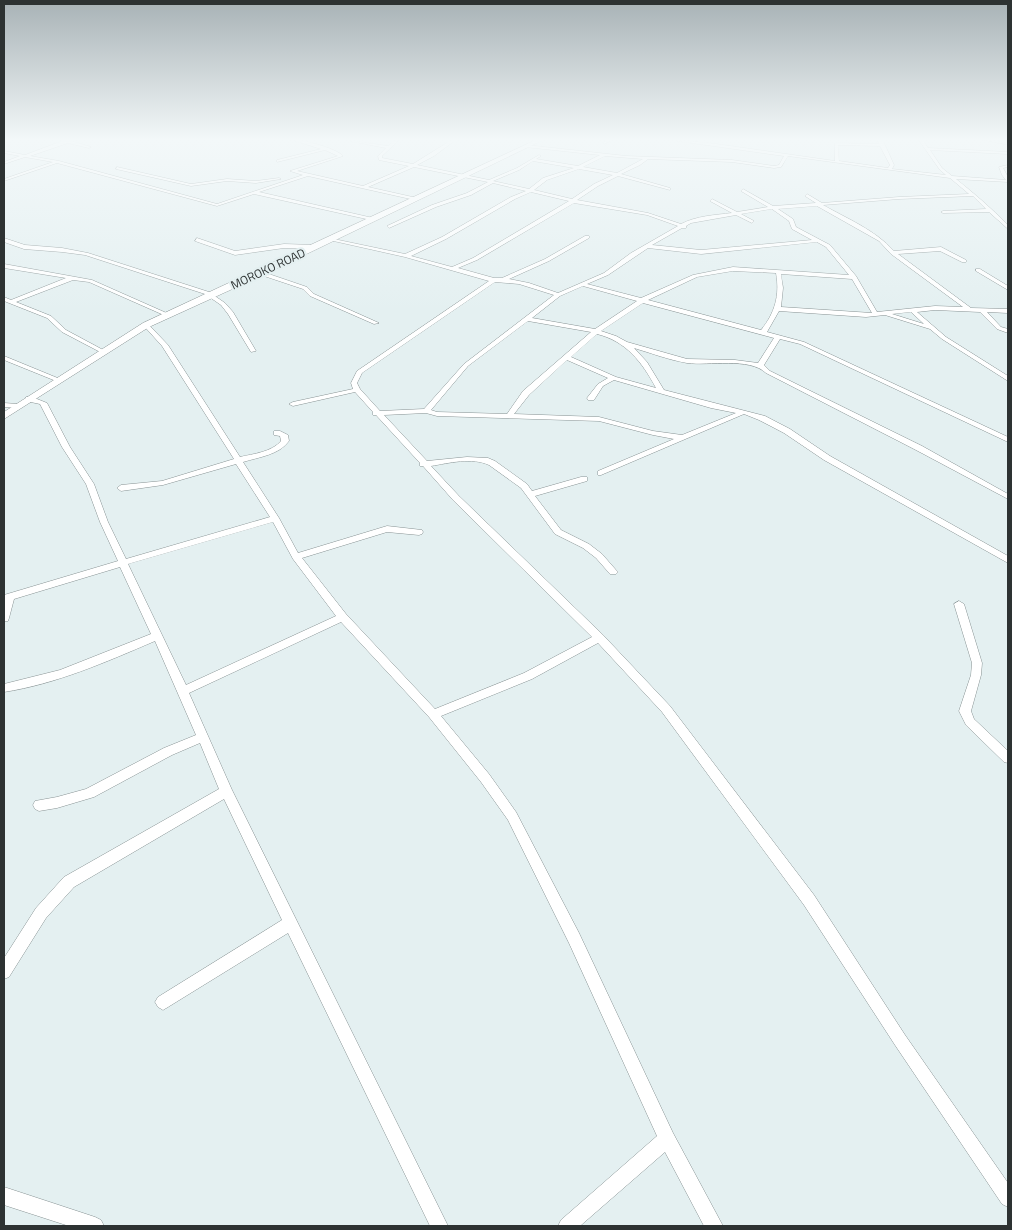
<svg xmlns="http://www.w3.org/2000/svg" width="1012" height="1230" font-family="'Titillium Web',sans-serif">
  <style>
    .lines { fill: none; stroke-linecap: round; stroke-linejoin: round }
    .minor-casing { stroke: #889394; stroke-width: 1 }
    .tertiary-casing { stroke: #889394; stroke-width: 1 }
    .minor { fill: #fff; fill-rule: evenodd }
    .tertiary { fill: #fff; fill-rule: evenodd }
    .labels { text-anchor: middle; stroke-width: 4.5; stroke-linejoin: round; paint-order: stroke }
    .far-street-label { font-size: 12px; fill: #2d3232; stroke: #e4f0f1 }
  </style>
  <rect width="100%" height="100%" fill="#e4f0f1"/>
  <g class="lines">
    <defs>
      <path id="minor" d="M 78,139 L 72,141 L 91,147 L 89,148 L 68,143 L 30,156 L 59,161 L 217,204 L 303,175 L 290,171 L 338,156 L 325,150 L 277,162 L 277,160 L 321,149 L 289,139 C 300,139 336,148 343,156 L 297,171 L 363,186 L 409,166 L 379,160 L 378,156 L 386,148 L 340,139 L 388,146 L 396,139 L 400,139 L 382,156 L 382,158 L 413,164 L 453,139 L 457,139 L 434,156 L 417,165 L 489,180 L 517,168 L 539,155 L 541,156 L 536,159 L 578,166 L 600,155 L 525,147 L 526,145 L 626,156 L 732,160 L 774,166 L 779,165 L 784,156 L 664,139 L 709,143 L 835,161 L 835,143 L 879,144 L 877,140 L 880,139 L 885,145 L 894,165 L 892,169 L 946,175 L 940,170 L 918,139 L 922,139 L 928,148 L 1008,152 L 1008,154 L 930,150 L 942,168 L 952,176 L 1006,180 L 1002,175 L 999,167 L 1008,165 L 1008,167 L 1003,168 L 1008,177 L 1008,182 L 956,179 C 975,194 991,208 1008,225 L 1008,229 L 989,212 L 943,213 L 941,212 L 943,211 L 986,209 L 973,196 L 899,199 L 823,205 C 848,219 875,230 894,251 L 941,247 L 966,260 L 966,262 L 962,262 L 940,251 L 898,254 L 971,308 L 1008,309 L 1008,313 L 987,312 L 1001,327 L 1008,329 L 1008,333 L 997,329 L 980,312 L 935,310 L 917,312 L 946,337 L 1008,376 L 1008,381 L 942,339 L 930,329 L 885,315 L 866,317 L 779,311 L 767,332 L 804,342 L 1008,437 L 1008,442 L 800,344 L 780,339 L 764,365 L 770,371 L 922,446 L 1008,494 L 1008,499 L 916,450 L 766,373 C 749,357 709,366 687,363 C 669,360 651,353 634,348 L 647,362 L 664,390 L 765,416 L 790,429 L 830,456 L 1008,556 L 1008,563 L 824,460 L 784,433 L 759,420 L 744,414 L 601,475 L 598,475 L 598,471 L 674,439 L 653,435 L 599,421 L 437,416 L 426,413 L 384,415 L 427,461 L 467,457 L 488,458 L 495,461 L 527,484 L 532,491 L 581,477 L 587,477 L 587,481 L 535,496 L 561,530 L 589,544 L 602,554 L 616,570 L 618,572 L 616,574 L 610,574 L 596,558 L 583,548 L 555,534 L 521,488 L 489,465 C 472,457 449,463 431,466 L 459,496 L 603,635 L 670,706 L 814,895 L 905,1035 L 1008,1183 L 1008,1207 L 1002,1204 L 895,1045 L 804,905 L 662,712 L 598,643 L 532,679 L 441,716 L 489,774 L 516,812 L 579,933 L 673,1133 L 723,1226 L 704,1226 L 665,1152 L 580,1226 L 558,1226 L 561,1220 L 657,1136 L 569,943 L 508,820 L 481,782 L 429,717 L 341,622 L 189,693 L 232,790 L 448,1226 L 430,1226 L 288,933 L 168,1007 L 163,1010 L 158,1007 L 155,1002 L 158,997 L 282,920 L 224,799 L 74,887 L 46,918 L 9,977 L 4,979 L 4,958 L 6,955 L 36,908 L 64,877 L 219,789 L 200,743 L 172,755 L 94,797 L 57,808 L 39,811 L 35,809 L 33,805 L 35,801 L 57,797 L 86,789 L 164,748 L 196,735 L 155,641 C 106,662 56,684 4,692 L 4,684 L 60,670 L 151,634 L 120,567 L 14,599 L 9,618 L 8,621 L 4,621 L 4,595 L 118,561 L 100,522 L 86,484 L 62,447 L 40,404 L 26,401 L 26,397 L 32,397 L 47,403 L 70,447 L 94,484 L 108,522 L 126,559 L 270,517 L 236,464 L 163,485 L 121,491 L 117,488 L 121,485 L 162,481 L 234,459 L 162,346 L 144,326 L 144,324 L 148,324 L 168,345 L 240,457 C 253,454 272,452 281,441 L 280,436 L 274,435 L 274,431 L 280,431 L 288,435 L 289,441 C 279,455 259,457 243,462 L 279,518 L 298,553 L 387,526 L 422,530 L 423,532 L 422,534 L 419,535 L 387,532 L 302,558 L 346,614 L 435,709 L 524,673 L 592,637 L 453,500 L 423,466 L 420,466 L 420,463 L 376,415 L 373,415 L 373,412 L 355,392 L 293,406 L 289,404 L 293,402 L 353,389 L 351,383 L 357,371 L 489,281 L 405,257 L 329,240 L 329,238 L 405,254 L 442,237 L 511,197 L 526,191 L 493,183 L 471,195 L 436,207 L 389,228 L 387,226 L 432,205 L 467,193 L 488,182 L 414,167 L 368,187 L 417,198 L 415,200 L 308,176 L 259,192 L 373,218 L 371,220 L 254,194 L 217,206 L 57,163 L 4,181 L 4,179 L 53,162 L 25,157 L 4,164 L 4,162 L 20,156 L 4,153 L 4,151 L 25,155 L 65,140 ZM 838,145 L 880,146 L 890,165 L 888,168 L 839,161 ZM 605,156 L 643,159 L 617,173 L 583,167 ZM 788,156 L 950,178 L 969,194 L 899,197 L 822,203 L 807,194 L 805,196 L 816,203 L 773,206 L 743,189 L 741,191 L 768,207 L 737,212 L 712,199 L 710,201 L 732,213 C 715,215 696,216 681,224 L 648,213 L 577,200 L 598,186 L 618,176 L 670,190 L 670,188 L 621,174 L 640,165 L 648,159 L 732,162 L 774,168 L 781,167 ZM 533,161 L 574,168 L 543,178 L 529,189 L 493,181 L 519,170 ZM 579,169 L 613,175 L 594,184 L 572,199 L 534,190 L 547,180 ZM 531,192 L 569,201 L 473,258 L 452,267 L 411,256 L 446,239 L 515,199 ZM 574,203 L 647,215 L 678,226 L 631,253 L 604,273 L 558,293 L 529,283 L 509,279 L 549,261 L 589,238 L 589,236 L 585,236 L 545,259 L 502,278 L 494,278 L 458,268 L 477,260 ZM 817,206 L 879,241 L 891,254 L 963,307 L 935,306 L 877,312 L 856,276 L 830,245 L 796,227 L 793,219 L 778,209 ZM 772,209 L 789,221 L 792,229 L 812,240 L 701,250 L 652,245 L 682,228 L 686,228 L 686,226 L 691,223 L 736,215 L 752,223 L 754,221 L 741,214 ZM 817,242 L 826,247 L 849,275 L 733,267 L 693,275 L 641,298 L 587,284 L 608,275 L 648,248 L 701,254 ZM 733,271 L 776,273 C 780,295 775,313 761,330 L 648,300 L 697,277 ZM 781,274 L 852,279 L 872,313 L 781,307 L 783,288 ZM 495,282 L 519,284 L 554,295 L 464,364 L 424,409 L 380,411 L 360,389 L 357,383 L 362,373 ZM 583,286 L 637,301 L 595,329 L 532,318 L 560,296 ZM 643,303 L 774,338 L 758,363 L 735,360 L 687,359 L 627,342 L 616,336 L 601,331 ZM 911,312 L 924,324 L 892,314 ZM 528,321 L 591,332 L 523,391 L 507,414 L 437,412 L 431,410 L 468,366 ZM 597,334 C 626,341 642,362 656,388 L 616,377 L 571,357 ZM 567,360 L 608,378 L 598,384 L 587,398 L 588,400 L 594,400 L 603,386 L 614,380 L 711,408 L 736,413 L 682,435 L 653,431 L 599,417 L 514,414 L 529,395 ZM 273,522 L 293,559 L 336,616 L 186,685 L 128,564 Z
        M 609,139 L 614,139 L 604,144 L 604,142 Z
        M 979,139 L 1008,143 L 1006,144 Z
        M 117,167 L 191,184 L 227,179 L 256,181 L 279,178 L 281,179 L 256,183 L 227,181 L 191,186 L 116,169 Z
        M 4,238 L 25,245 L 62,248 L 88,253 L 209,292 L 225,303 L 233,312 L 256,351 L 251,352 L 228,314 L 221,305 L 205,294 L 85,255 L 62,252 L 24,249 L 4,242 Z
        M 197,238 L 235,251 L 284,244 L 314,245 L 317,247 L 314,249 L 284,248 L 235,255 L 195,241 Z
        M 4,264 L 92,280 L 171,315 L 166,316 L 89,282 L 73,280 L 16,302 L 51,316 L 66,330 L 107,352 L 102,353 L 62,332 L 47,318 L 4,301 L 4,297 L 11,300 L 66,278 L 4,268 Z
        M 976,269 L 980,269 L 1008,286 L 1008,290 L 976,271 Z
        M 260,271 L 307,287 L 314,294 L 379,323 L 374,324 L 310,296 L 303,289 L 258,274 L 257,273 Z
        M 4,356 L 60,379 L 61,380 L 56,381 L 4,360 Z
        M 4,403 L 18,404 L 22,406 L 18,408 L 4,407 Z
        M 959,601 L 964,604 L 982,663 L 981,675 L 971,711 L 974,719 L 1008,751 L 1008,763 L 1004,762 L 966,725 L 959,711 L 971,675 L 972,663 L 954,604 Z
        M 4,1187 L 95,1217 L 101,1220 L 104,1226 L 69,1226 L 4,1205 Z"/>
      <path id="tertiary" d="M 538,139 L 545,139 L 263,275 L 149,327 L 4,419 L 4,412 L 143,323 Z"/>
    </defs>
    <use href="#minor" class="minor-casing"/>
    <use href="#tertiary" class="tertiary-casing"/>
    <use href="#minor" class="minor"/>
    <use href="#tertiary" class="tertiary"/>
  </g>
  <linearGradient id="sky" x2="0" y2="1"><stop stop-color="#a8b2b6"/><stop offset="0.45" stop-color="#f3f8f9"/><stop offset="1" stop-color="#f3f8f9" stop-opacity="0"/></linearGradient>
  <rect width="1012" height="311" fill="url(#sky)"/>
  <g class="labels">
    <g class="far-street-label">
      <text transform="translate(268 269) rotate(-25)" y="4">MOROKO ROAD</text>
    </g>
  </g>
  <rect width="1012" height="1230" fill="none" stroke="#2d3232" stroke-width="10"/>
</svg>
